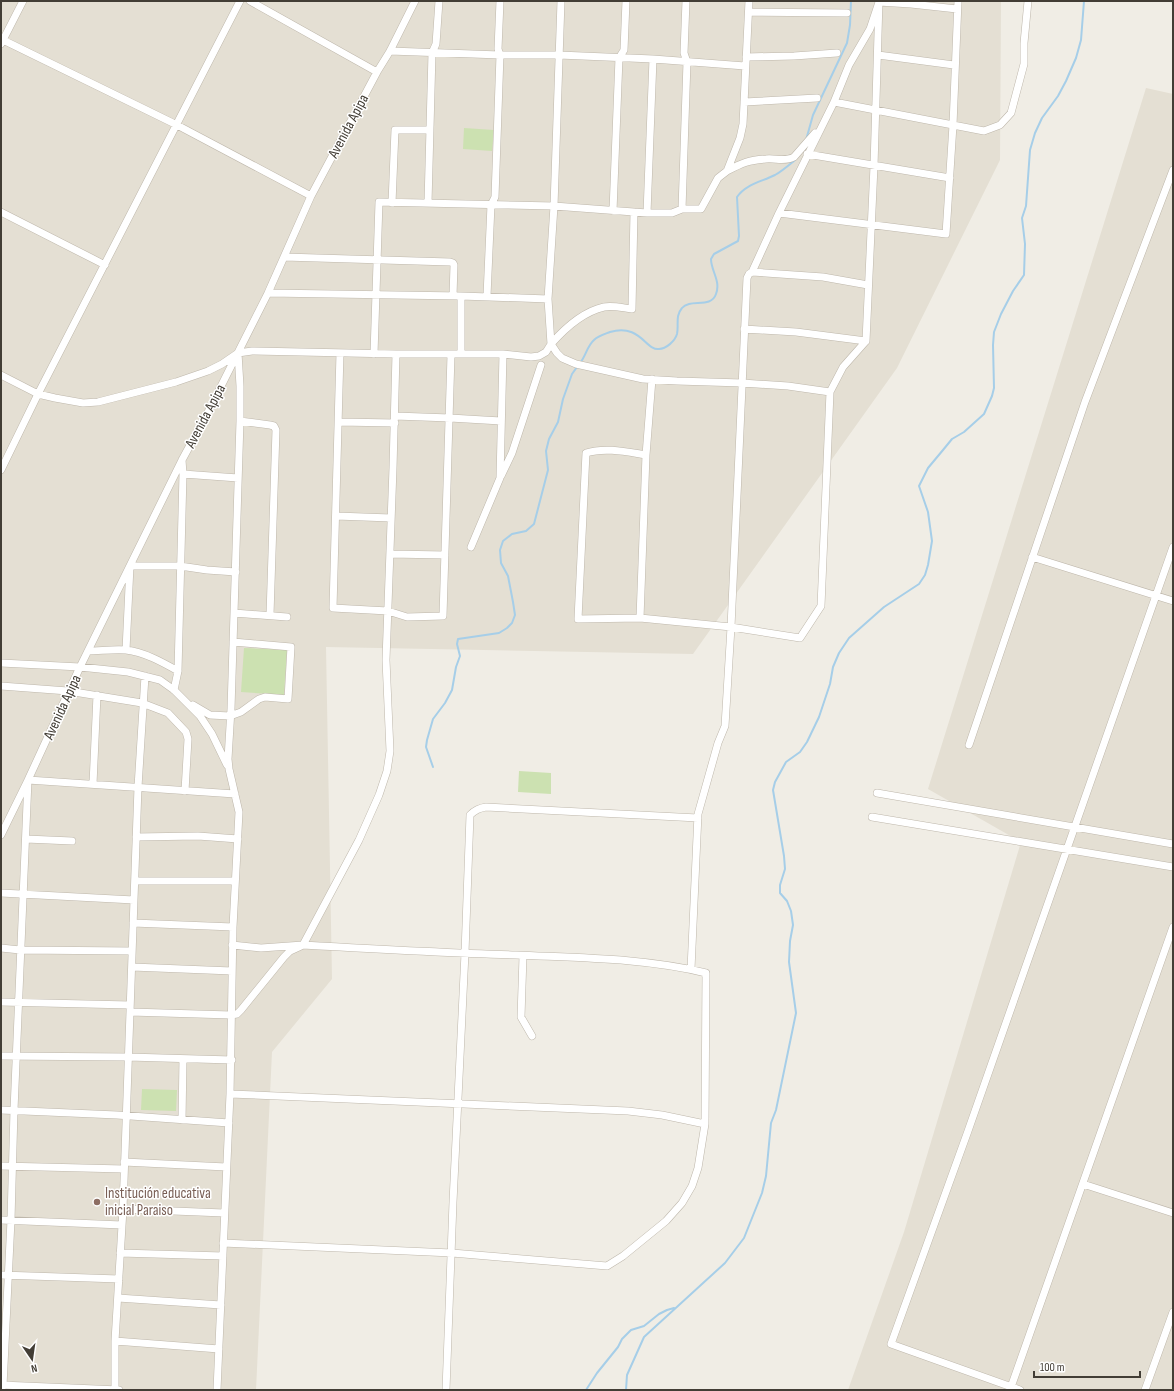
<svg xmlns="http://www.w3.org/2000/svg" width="1174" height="1391" font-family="'Sofia Sans Condensed',sans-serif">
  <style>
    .residential { fill: #e4dfd3 }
    .green { fill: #cce1b1 }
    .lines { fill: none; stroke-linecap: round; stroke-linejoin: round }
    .stream { stroke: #a6cee8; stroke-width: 2 }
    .minor-casing { stroke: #beb7ab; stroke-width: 8 }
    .minor { stroke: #fff; stroke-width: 7 }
    .education-dot { fill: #8d6e63; stroke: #fff; stroke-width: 1.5 }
    .labels { text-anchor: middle; stroke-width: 3; stroke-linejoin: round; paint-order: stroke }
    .street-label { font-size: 15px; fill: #423d35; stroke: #fff }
    .education-label { font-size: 15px; fill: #785e54; stroke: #fff; text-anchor: start }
  </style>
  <rect width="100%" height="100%" fill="#f0ede5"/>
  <path class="residential" d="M 1,1 L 1001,1 L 1000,160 L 897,368 L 693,654 L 326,647 L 332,979 L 272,1052 L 256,1390 L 1,1390 Z
    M 1146,88 L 1173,94 L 1173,1390 L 848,1390 L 904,1232 L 1021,842 L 928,789 Z"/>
  <path class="green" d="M 464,128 L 494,130 L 492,151 L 463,149 Z
    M 244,648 L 287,650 L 284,695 L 241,692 Z
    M 519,771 L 551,773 L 551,794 L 518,792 Z
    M 142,1089 L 177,1090 L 176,1111 L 141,1110 Z"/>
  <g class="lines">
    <path class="stream" d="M 806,140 L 813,115 L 847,43 L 850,25 L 851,1
      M 580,363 C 586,356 587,346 594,340 C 598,336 605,334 610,332 C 640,323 646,351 659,349 C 666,349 675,341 677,334 C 679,325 675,316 682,308 C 690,298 711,309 716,294 C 721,281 711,271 711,259 L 714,254 L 738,241 L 739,236 L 737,197 C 746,184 761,182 775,175 C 782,171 789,165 795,160
      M 433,767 L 426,747 L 427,740 L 433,719 L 445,703 L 452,690 L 456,667 L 460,656 L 457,644 L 458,639 L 499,633 L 507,628 L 512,623 L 515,615 L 513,602 L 508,576 L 501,563 L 500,550 L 503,541 L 512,534 L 526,531 L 534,524 L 548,470 L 546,451 L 549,439 L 558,422 L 563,399 L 572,374 L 577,367
      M 586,1390 L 597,1373 L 618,1347 L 622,1339 L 631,1330 L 644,1326 L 659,1314 L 667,1310 L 674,1308
      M 626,1390 L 627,1375 L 644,1337 L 725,1263 L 744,1238 L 762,1193 L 766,1176 L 771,1123 L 776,1110 L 796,1013 L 789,962 L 790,941 L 793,925 L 791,911 L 787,901 L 780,893 L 780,885 L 785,869 L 784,856 L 773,790 L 775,782 L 786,762 L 800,752 L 807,742 L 819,717 L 830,684 L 833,667 L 839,653 L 849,638 L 884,607 L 919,584 L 925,575 L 928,565 L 932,541 L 928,512 L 919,486 L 928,468 L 943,450 L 952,439 L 964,432 L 984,414 L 992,396 L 994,388 L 993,345 L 994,332 L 1001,314 L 1013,291 L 1024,275 L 1025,244 L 1022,218 L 1026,206 L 1030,150 L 1035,133 L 1042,118 L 1058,96 L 1066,81 L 1076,58 L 1081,40 L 1084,1"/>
    <defs>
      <path id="minor" d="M 250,1 L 377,72
        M 749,12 L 847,13
        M 1,39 L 177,125 L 311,196
        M 1,44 L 23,1
        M 390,51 L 500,55 L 559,55 L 653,59 L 745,66
        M 878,55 L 954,65
        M 746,57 L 794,56 L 837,53
        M 744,102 L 817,98
        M 834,102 L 984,131 L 1000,125 L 1011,113 L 1024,64 L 1024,43 L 1028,1
        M 807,154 L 950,178
        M 727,171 C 742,163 749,160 766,159 C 776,158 785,162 794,157 L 815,133
        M 392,203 L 395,130 L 429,130
        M 428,203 L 432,53 L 436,44 L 439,1
        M 682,209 L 701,209 L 718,178 L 727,171 L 740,138 L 743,124 L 749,1
        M 613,211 L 619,58 L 624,50 L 626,1
        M 1,212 L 105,265
        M 634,212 L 632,309 C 623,308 612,305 604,307 C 582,312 565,328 551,344 L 557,353 L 562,358 L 576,364 L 643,379 L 677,381 L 742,383 L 788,386 L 830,392
        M 647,213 L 653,59
        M 779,213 L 834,102 L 849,65 L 870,29 L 879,2 L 911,4 L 957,9
        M 284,257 L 450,262 L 453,263 L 454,265 L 453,296
        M 752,272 L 779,213 L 946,234 L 953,125 L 958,1
        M 268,293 L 461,296 L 548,299
        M 487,296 L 491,205 L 495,197 L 500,55 L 498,49 L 500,1
        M 744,329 L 796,332 L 866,341
        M 340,353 L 333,608 L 388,611 L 407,617 L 443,616 L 451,355
        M 374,354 L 379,202 L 554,206 L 647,213 L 672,213 L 682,209 L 687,62 L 684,53 L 686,1
        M 461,354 L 461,296
        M 1,375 L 38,394 L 55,398 L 83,403 L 98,402 L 176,382 L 208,371 L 222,364 L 238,353 L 252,351 L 396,354 L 503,354 L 531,357 L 539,356 L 546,352 L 551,344 L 548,299 L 554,206 L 561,1
        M 395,416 L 450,418 L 501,421
        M 240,421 L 270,425 L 274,426 L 276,430 L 270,615
        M 339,422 L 395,423
        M 646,455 C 627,452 605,447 586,453 L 578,619 L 640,618 L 731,627 L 800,638 L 821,606 L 830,392 L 843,367 L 866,341 L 874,166 L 879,1
        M 1,470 L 38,394 L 240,1
        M 183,474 L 238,478
        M 501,476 L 512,453 L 541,365
        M 336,516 L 391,518
        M 471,547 L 500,478 L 503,354
        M 390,554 L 445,555
        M 1032,557 L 1173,601
        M 234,613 L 287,617
        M 640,618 L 646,455 L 652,379
        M 126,650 L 130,566 L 180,566 L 207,570 L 236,572
        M 88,651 C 100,651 113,649 126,650 C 144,652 162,662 178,671
        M 1,663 L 80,667 L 128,672 L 160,680 L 174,690 L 200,716 L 212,734 L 227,765
        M 1,686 L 68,691 L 142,703 L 168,713 L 186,732 L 188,739 L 185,791
        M 174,690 L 178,671 L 183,474 L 182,460
        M 193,705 L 210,715 L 230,716 L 241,712 L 259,699 L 265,697 L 288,699 L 291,647 L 233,642
        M 969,745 L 1085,402 L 1173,170
        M 93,784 L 97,695
        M 877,793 L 1173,844
        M 872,817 L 1173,867
        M 1,835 L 28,780 L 80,667 L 182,460 L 208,412 L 268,293 L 311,196 L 377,72 L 390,51 L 415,1
        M 136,837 L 198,836 L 238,839
        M 26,839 L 72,841
        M 135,881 L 235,881
        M 1,893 L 134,900
        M 133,923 L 233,927
        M 1,948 L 20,950 L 132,951
        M 523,956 L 521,1017 L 532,1036
        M 132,967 L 232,971
        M 691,969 L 698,814 L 718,743 L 725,726 L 731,627 L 747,278 L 749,274 L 752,272 L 823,277 L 868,285
        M 1,1002 L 130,1005
        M 130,1012 L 231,1015 L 237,1014 L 241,1010 L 284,957 L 290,951 L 303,945 L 359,840 L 379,795 L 387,771 L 390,751 L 386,660 L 393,468 L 396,354
        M 1,1056 L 128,1057 L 232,1060
        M 230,1094 L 628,1111 L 662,1115 L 705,1124
        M 1,1110 L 117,1115 L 229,1123
        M 182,1120 L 183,1059
        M 124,1162 L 226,1167
        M 1,1166 L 124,1169
        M 1083,1184 L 1173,1213
        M 123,1209 L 224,1213
        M 1,1220 L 122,1225
        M 223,1243 L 452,1253 L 607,1266 L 623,1256 L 666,1221 L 682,1203 L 692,1186 L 698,1168 L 705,1124 L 706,973 C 645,958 579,958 516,955 C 445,953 374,949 303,945 L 261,948 L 232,945
        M 120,1253 L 223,1256
        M 1,1275 L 119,1279
        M 118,1298 L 221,1305
        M 115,1341 L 219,1349
        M 1,1385 L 119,1390
        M 3,1386 L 11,1220 L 14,1110 L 28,780 L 235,794
        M 115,1390 L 115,1341 L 123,1209 L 138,787 L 145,676
        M 217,1390 L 230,1094 L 233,927 L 239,812 L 229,769 L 228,759 L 231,709 L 240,421 L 240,386 L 238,353
        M 446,1390 L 453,1202 L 465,953 L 470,815 C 475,810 479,808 486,807 L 698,818
        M 1010,1390 L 1173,927
        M 1020,1390 L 891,1344 L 968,1131 L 1173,547
        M 1145,1390 L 1173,1312"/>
    </defs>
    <use href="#minor" class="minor-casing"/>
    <use href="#minor" class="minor"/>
  </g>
  <circle class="education-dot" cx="97" cy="1202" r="4"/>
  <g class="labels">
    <g class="street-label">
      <text transform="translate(348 126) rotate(-62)" y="5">Avenida Apipa</text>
      <text transform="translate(205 416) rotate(-62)" y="5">Avenida Apipa</text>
      <text transform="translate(62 707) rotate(-65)" y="5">Avenida Apipa</text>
    </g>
    <g class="education-label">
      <text x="105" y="1198">Institución educativa<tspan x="105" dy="17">inicial Paraiso</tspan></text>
    </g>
  </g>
  <rect width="1174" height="1391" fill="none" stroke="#423d35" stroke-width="4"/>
  <g transform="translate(32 1359) rotate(167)" stroke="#ffffff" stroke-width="3" paint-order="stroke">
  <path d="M0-3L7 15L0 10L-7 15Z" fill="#423d35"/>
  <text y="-6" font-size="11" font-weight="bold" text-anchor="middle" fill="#423d35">N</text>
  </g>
  <path d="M1034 1371v6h106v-6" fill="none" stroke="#423d35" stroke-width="2"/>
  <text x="1040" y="1371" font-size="12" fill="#423d35" stroke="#ffffff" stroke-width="3" paint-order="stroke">100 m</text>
</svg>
